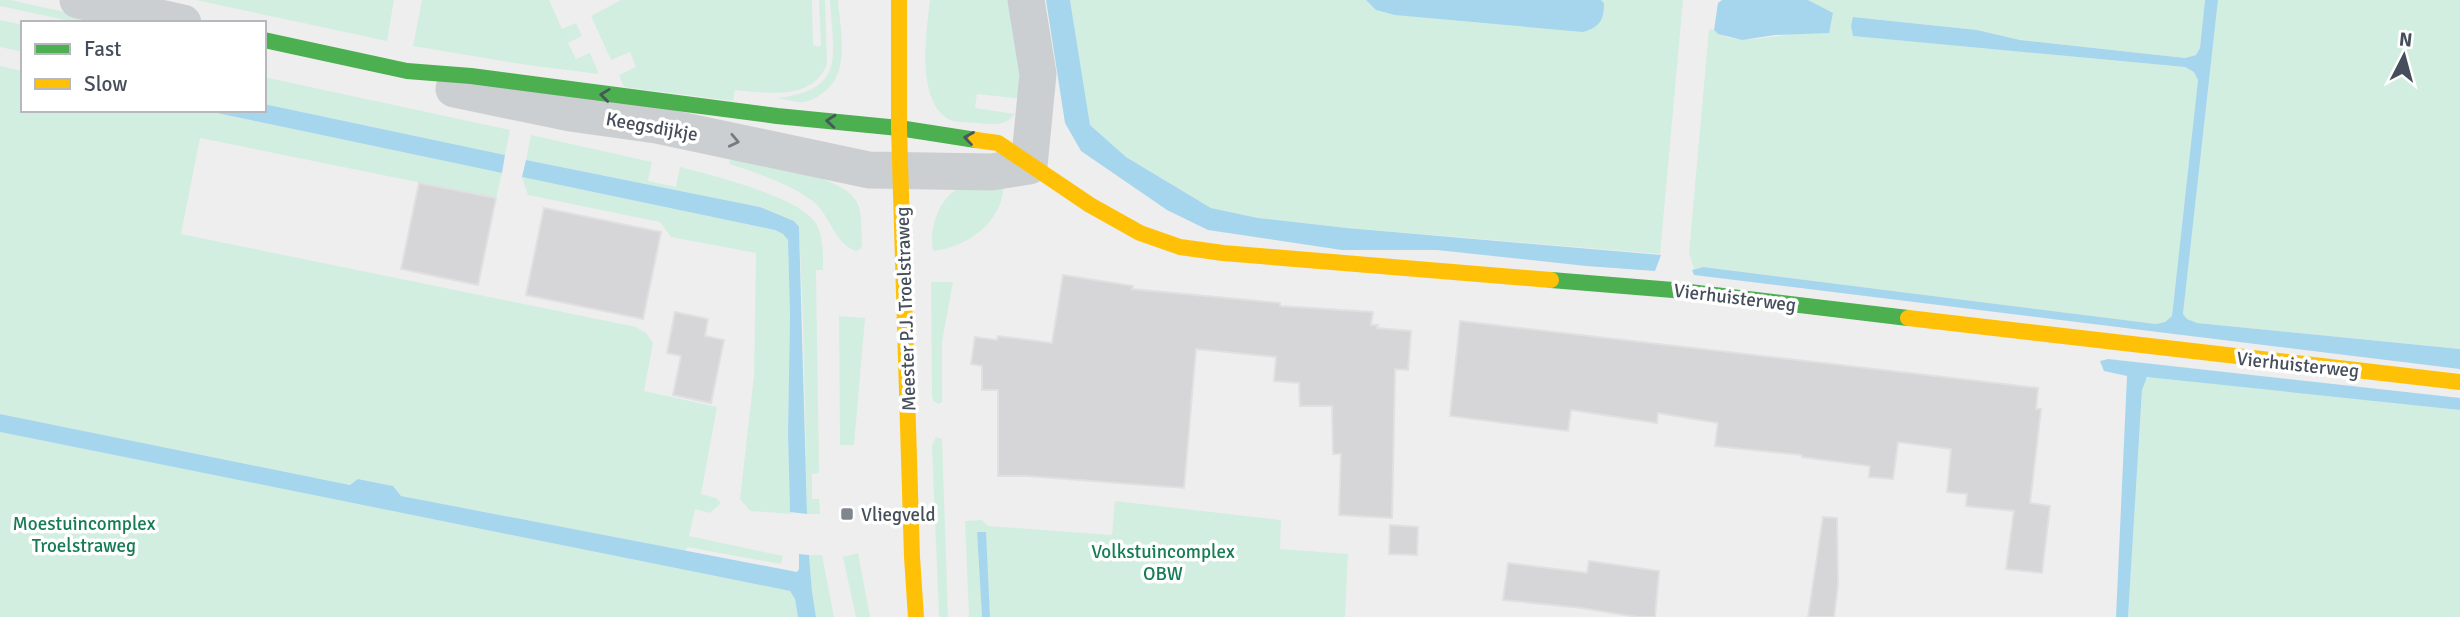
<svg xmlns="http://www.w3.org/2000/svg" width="2460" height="617" font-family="Signika,sans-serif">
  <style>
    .green { fill: #d2eee0 }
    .water { fill: #a6d6ed }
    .building { fill: #d6d6d9; stroke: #e0e0e1; stroke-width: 2 }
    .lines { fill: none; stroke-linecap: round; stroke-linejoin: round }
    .street { stroke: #cccfd2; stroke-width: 37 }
    .fast { stroke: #4caf50; stroke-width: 16 }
    .slow { stroke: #ffc107; stroke-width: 16 }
    .oneway { stroke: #465859 }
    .oneway2 { stroke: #747b84 }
    .poi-dot { fill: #80868e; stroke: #fff; stroke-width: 2.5 }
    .labels { text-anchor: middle; stroke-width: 7; stroke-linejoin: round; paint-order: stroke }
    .street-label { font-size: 19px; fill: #454e5a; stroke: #fff }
    .poi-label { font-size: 19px; fill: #454e5a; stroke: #fff; text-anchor: start }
    .park-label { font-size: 19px; fill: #167c54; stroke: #fff }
  </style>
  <rect width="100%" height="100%" fill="#efeeee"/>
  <path class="green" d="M 0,0 L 10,0 L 115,23 L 79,23 L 0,6 Z
    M 196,0 L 394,0 L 387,41 Z
    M 422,0 L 549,0 L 562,29 L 576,23 L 582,36 L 568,43 L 576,59 L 590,53 L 599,74 L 527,65 L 413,46 Z
    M 621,0 L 812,0 L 813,44 L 817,47 L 821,45 L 819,0 L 825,0 L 827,64 C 813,101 767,93 735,90 L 733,101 L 624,87 L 619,75 L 636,67 L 630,52 L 611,60 L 591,16 Z
    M 830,0 L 838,0 C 840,30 851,72 824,92 C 819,96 811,101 804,102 C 796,103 786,99 777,98 C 847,90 833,55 830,0 Z
    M 930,0 L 1012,0 L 1023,99 L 977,94 L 975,108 L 1015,114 C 1003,128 992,124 975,123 C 967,122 955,123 948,119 C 916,99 926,33 930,0 Z
    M 1070,0 L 1366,0 L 1376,10 L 1604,3 L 1601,0 L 1683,0 L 1660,254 L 1347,228 L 1258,218 L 1211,208 L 1126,157 L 1090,125 Z
    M 1808,0 L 2205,0 L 2200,48 L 2196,55 L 2185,58 L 2020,40 L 1977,30 L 1854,17 L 1851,26 L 1854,36 L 2185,67 L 2194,72 L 2198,80 L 2172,316 L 2165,322 L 2156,324 L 1703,267 L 1694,269 L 1689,253 L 1709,29 L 1714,30 C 1730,47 1773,36 1794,34 L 1816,5 Z
    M 2218,0 L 2460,0 L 2460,349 L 2197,323 L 2187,319 L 2183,314 Z
    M 0,20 L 23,25 L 23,52 L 0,47 Z
    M 0,66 L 23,71 L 23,110 L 203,110 L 502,173 L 496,198 L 200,138 L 181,234 L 636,327 L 646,333 L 653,343 L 644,391 L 717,407 L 701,494 L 716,498 L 721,503 L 710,513 L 695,509 L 689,536 L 783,556 L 781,564 L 687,547 L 686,551 L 401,496 L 393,486 L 359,479 L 350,485 L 0,414 Z
    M 264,77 L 510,130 L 505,155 L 264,104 Z
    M 531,135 L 652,162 L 648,181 L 676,187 L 680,167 C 711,175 797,196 815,222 C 824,237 823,253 823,270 L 816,270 L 819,473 L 812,474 L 812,499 L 819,499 L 820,514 L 807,514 L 807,507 L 803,321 L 799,227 L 794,221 L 760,207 L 526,160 Z
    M 731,156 C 760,163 843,175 857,202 C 863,213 861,232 862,245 L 860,249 L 856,251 C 835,244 830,216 814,202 C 793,185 755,172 729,164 Z
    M 522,177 L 775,230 L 783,234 L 788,240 L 790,316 L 788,433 L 790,512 L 793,514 L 750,511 L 740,499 L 754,376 L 756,253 L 671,237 L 660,222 L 528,195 Z
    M 1004,182 C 1004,221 969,247 933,251 C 928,226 942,188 970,184 C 981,182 993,183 1004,182 Z
    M 931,282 L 953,282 L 942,342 L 942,402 L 939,404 L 933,401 L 932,395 Z
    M 839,316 L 865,318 L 854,445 L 840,445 Z
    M 2151,376 L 2460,410 L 2460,617 L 2128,617 L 2142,390 L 2145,380 Z
    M 0,432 L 790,591 L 795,599 L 798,617 L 0,617 Z
    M 936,437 L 942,439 L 948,617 L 939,617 L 932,446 Z
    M 1115,501 L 1281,520 L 1280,549 L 1348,554 L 1345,617 L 990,617 L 985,532 L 977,533 L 982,617 L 969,617 L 965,521 L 982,520 L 988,526 L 1112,535 Z
    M 858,553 L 870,617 L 856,617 L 843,557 Z
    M 809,555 L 822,555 L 834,617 L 816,617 L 812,592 Z"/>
  <path class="water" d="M 1046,0 L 1070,0 L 1090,125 L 1126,157 L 1211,208 L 1258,218 L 1347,228 L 1661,255 L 1655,271 L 1586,266 L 1437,250 L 1342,250 L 1208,230 L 1167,210 L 1081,151 L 1065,123 Z
    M 1366,0 L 1601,0 L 1604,3 C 1604,20 1600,27 1583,32 L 1395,15 L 1376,10 Z
    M 1722,0 L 1808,0 L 1833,13 L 1829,33 L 1775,35 L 1742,40 L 1718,34 L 1714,30 L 1718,3 Z
    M 2205,0 L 2218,0 L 2183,314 L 2187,319 L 2197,323 L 2460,349 L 2460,369 L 1694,275 L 1692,270 L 1703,267 L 2156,324 L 2165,322 L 2172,316 L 2198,80 L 2194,72 L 2185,67 L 1853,36 L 1851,26 L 1853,17 L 1977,30 L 2020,40 L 2185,58 L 2196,55 L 2200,48 Z
    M 264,104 L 505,155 L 502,173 L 203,110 L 264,110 Z
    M 526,160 L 760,207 L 794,221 L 799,227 L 807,514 L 790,512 L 788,433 L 790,316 L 788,240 L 783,234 L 775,230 L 522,177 Z
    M 2108,359 L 2460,398 L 2460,410 L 2147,377 L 2142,390 L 2128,617 L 2116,617 L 2127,376 L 2104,371 L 2100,361 Z
    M 0,414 L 350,485 L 358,479 L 393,486 L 401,496 L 797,572 L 799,569 L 799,554 L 809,555 L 812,592 L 816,617 L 798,617 L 795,599 L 790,591 L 0,432 Z
    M 977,532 L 986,532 L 990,617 L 982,617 Z"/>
  <path class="building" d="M 419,183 L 496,198 L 478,285 L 401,269 Z
    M 544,208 L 661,232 L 643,319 L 526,295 Z
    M 1063,275 L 1133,286 L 1132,289 L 1280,303 L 1280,306 L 1373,312 L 1371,325 L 1378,325 L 1377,328 L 1411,331 L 1408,370 L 1395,369 L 1392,518 L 1339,515 L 1341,454 L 1333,454 L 1332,406 L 1300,406 L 1299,383 L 1274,381 L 1276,357 L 1196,349 L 1184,488 L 1027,476 L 998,476 L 998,390 L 982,390 L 982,366 L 971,364 L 975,337 L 997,340 L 998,336 L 1052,343 Z
    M 675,312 L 708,319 L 705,336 L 724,340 L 711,403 L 673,395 L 681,356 L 667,353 Z
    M 1460,321 L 2038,388 L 2036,409 L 2041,409 L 2030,503 L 2050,506 L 2042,573 L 2006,569 L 2014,511 L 1966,506 L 1967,494 L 1947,492 L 1951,449 L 1898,442 L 1893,479 L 1869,477 L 1870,466 L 1802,457 L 1802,455 L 1715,446 L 1718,423 L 1658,413 L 1657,423 L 1571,410 L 1568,431 L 1450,416 Z
    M 1823,517 L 1837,518 L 1838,585 L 1834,617 L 1808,617 Z
    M 1390,525 L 1418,527 L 1417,555 L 1389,554 Z
    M 1589,561 L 1659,571 L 1655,617 L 1637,617 L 1582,608 L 1503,600 L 1508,563 L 1587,573 Z"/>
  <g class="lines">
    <path class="street" d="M 78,0 L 183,23
      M 454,89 L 570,113 L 656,125 L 869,170 L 991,172 L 1029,166 L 1038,74 L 1026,0"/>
    <path class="fast" d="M 264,40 L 407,71 L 471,76 L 777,116 L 899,128 L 976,140
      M 1551,280 L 1673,290 L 1908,318"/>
    <path class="slow" d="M 899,0 L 899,128 L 912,557 L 916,617
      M 976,140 L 998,143 L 1090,205 L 1140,233 L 1180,247 L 1223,253 L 1551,280
      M 1908,318 L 2460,382"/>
  </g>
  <defs><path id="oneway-chevron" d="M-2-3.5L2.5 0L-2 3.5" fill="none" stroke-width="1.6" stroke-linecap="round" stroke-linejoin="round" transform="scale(1.75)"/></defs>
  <g class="oneway">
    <use href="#oneway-chevron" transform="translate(605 95) rotate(-173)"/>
    <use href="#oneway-chevron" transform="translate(831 121) rotate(-175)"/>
    <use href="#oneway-chevron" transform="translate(969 138) rotate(-171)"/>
  </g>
  <use class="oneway2" href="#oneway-chevron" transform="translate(734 141) rotate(12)"/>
  <rect class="poi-dot" x="840" y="507" width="14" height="14" rx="3.5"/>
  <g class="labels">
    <g class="street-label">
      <text transform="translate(652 126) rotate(10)" y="7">Keegsdijkje</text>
      <text transform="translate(1735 297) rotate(7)" y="7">Vierhuisterweg</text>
      <text transform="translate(905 309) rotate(-92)" y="7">Meester P.J. Troelstraweg</text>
      <text transform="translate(2298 364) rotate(6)" y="7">Vierhuisterweg</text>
    </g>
    <g class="poi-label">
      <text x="861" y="521">Vliegveld</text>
    </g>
    <g class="park-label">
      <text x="84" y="530">Moestuincomplex<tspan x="84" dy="22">Troelstraweg</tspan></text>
      <text x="1163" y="558">Volkstuincomplex<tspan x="1163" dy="22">OBW</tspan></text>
    </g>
  </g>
  <rect x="21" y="21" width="245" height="91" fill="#ffffff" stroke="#b5b8bd" stroke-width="2"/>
  <rect x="35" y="44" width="35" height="10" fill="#4caf50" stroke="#b5b8bd" stroke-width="2"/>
  <text x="84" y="56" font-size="21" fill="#454e5a">Fast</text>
  <rect x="35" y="79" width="35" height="10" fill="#ffc107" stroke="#b5b8bd" stroke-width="2"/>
  <text x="84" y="91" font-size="21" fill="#454e5a">Slow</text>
  <g transform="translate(2404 56) rotate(6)" stroke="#ffffff" stroke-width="5" paint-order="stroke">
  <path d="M0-5L12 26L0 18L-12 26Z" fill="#454e5a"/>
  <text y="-10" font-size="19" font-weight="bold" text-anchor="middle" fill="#454e5a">N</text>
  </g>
</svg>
